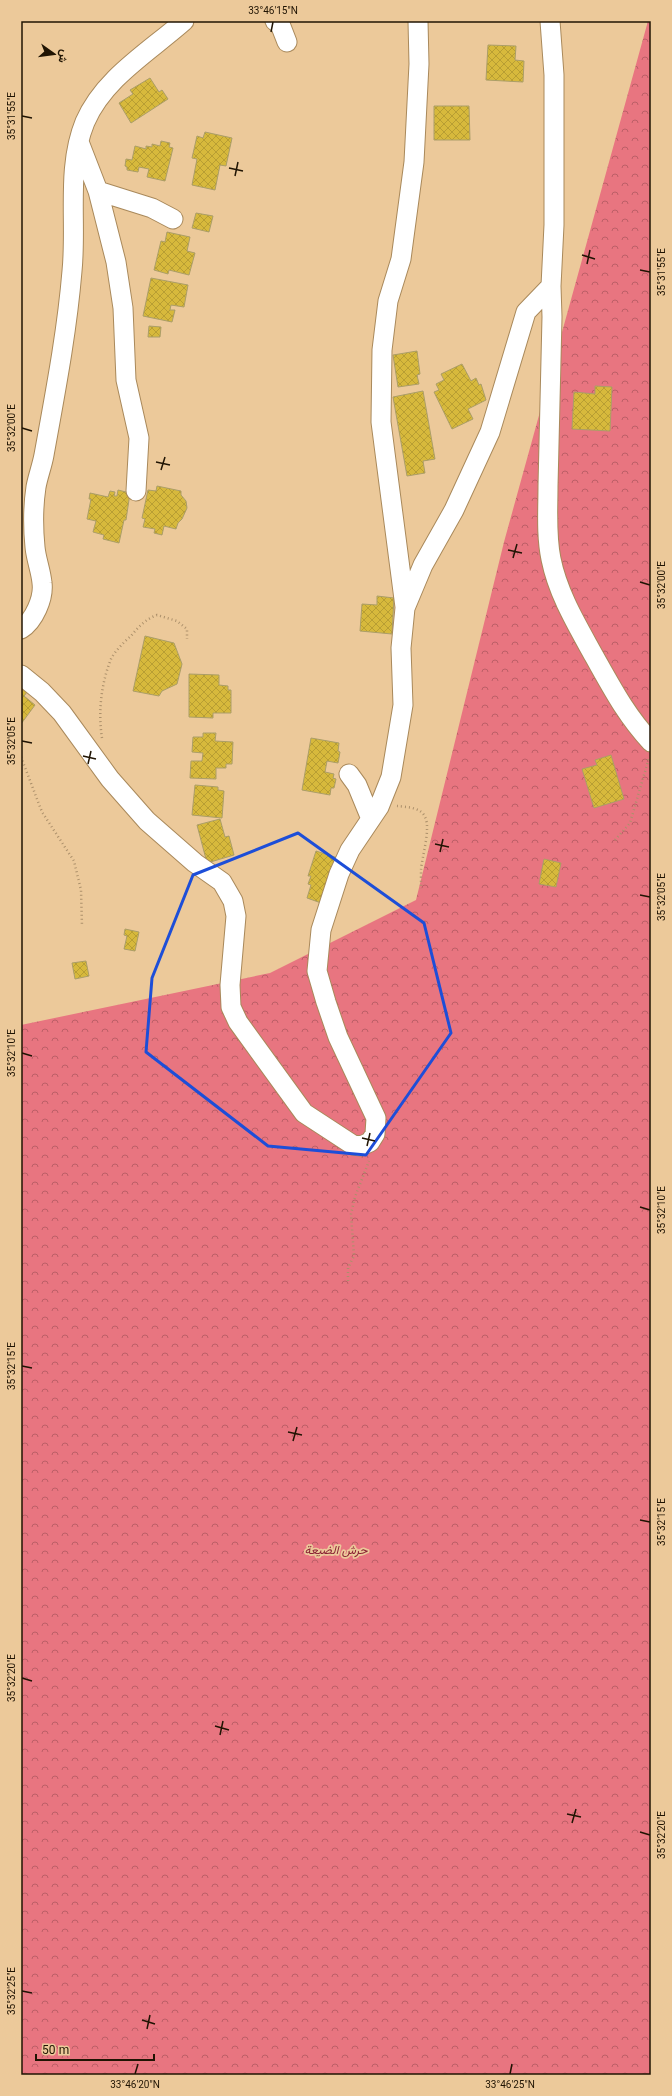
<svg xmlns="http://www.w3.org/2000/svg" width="672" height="2096" font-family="Georgia,Vazirmatn,serif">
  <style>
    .forest { fill: url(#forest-crowns) }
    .building { fill: url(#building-cross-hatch); stroke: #ab9e68 }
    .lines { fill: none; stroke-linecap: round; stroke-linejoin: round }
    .minor-casing { stroke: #a9895b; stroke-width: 21 }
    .path { stroke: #ac906b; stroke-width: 2.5; stroke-dasharray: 1 3; stroke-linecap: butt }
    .minor { stroke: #fff; stroke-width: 19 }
    .marked { fill: none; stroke: #1d4ed8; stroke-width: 3; stroke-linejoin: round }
    .ticks { fill: none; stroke: #201403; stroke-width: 1.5 }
    .labels { text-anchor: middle; stroke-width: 3.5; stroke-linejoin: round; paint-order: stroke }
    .park-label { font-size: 12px; font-style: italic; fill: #892134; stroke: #ecc99a }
    .neatline { fill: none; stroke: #201403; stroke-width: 1.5 }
    .ticks-label { font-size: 10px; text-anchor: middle; fill: #201403 }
  </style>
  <defs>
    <pattern id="forest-crowns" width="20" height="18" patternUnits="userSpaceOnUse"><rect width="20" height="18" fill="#e87580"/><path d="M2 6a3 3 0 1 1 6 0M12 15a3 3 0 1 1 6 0" fill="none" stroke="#bc5f67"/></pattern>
    <pattern id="building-cross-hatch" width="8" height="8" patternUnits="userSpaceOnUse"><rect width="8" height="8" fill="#d7b93c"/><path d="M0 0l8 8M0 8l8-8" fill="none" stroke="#b89e33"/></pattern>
  </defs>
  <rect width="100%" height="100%" fill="#ecc99a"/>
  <path class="forest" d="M 648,21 L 651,21 L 651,2075 L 21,2075 L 21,1025 L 270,973 L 416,900 L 504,542 Z"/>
  <path class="building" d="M 488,45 L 516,46 L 515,60 L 524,61 L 523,82 L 486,80 Z
    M 150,78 L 159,92 L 162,90 L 168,99 L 131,123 L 119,103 L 133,94 L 130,90 Z
    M 434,106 L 469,106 L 470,140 L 434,140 Z
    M 205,132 L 232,138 L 226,166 L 220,165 L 215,190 L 192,185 L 197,159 L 192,158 L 197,136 L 203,138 Z
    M 161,141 L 170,143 L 169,147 L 173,148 L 165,181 L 147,177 L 149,169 L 139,167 L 138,172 L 127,170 L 127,167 L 125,166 L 126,159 L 132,160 L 135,146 L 146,149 L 146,146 L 152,147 L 152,144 L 160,146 Z
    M 196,213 L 213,216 L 209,232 L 192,228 Z
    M 167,232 L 190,237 L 187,251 L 195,253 L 189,275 L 169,270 L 168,274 L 154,270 L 161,241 L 165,242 Z
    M 151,278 L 188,285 L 184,307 L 171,305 L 170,310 L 175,310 L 172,322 L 143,316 Z
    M 149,326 L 161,327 L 160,337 L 148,337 Z
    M 417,351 L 420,374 L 417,375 L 419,384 L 398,387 L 393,355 Z
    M 462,364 L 471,381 L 476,378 L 479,385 L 481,384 L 486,400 L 468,409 L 473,419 L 452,429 L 434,392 L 439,390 L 436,384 L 444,380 L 441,374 Z
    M 595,386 L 612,387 L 610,431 L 572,429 L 574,392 L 595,394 Z
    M 423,391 L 435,459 L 423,461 L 425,473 L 407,476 L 393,397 Z
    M 157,486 L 181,491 L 181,495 L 186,501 L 187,508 L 182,519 L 178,523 L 176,529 L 164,526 L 162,535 L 154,533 L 155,529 L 143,527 L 145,519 L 142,518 L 148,490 L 156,491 Z
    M 118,490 L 130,493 L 126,520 L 124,520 L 119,543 L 103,539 L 104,535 L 93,532 L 96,521 L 87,519 L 91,499 L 89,499 L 90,493 L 108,497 L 110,491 L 115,492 L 114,496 L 117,496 Z
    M 377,596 L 394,598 L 392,634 L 360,631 L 362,604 L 377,605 Z
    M 145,636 L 174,643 L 182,664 L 177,684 L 162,691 L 159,696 L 133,691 Z
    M 189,674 L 219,675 L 219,685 L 228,686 L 228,690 L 231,690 L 231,713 L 213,713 L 213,718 L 189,717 Z
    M 21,688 L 27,692 L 24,696 L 35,705 L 21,724 Z
    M 203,733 L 216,733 L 215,741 L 233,742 L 232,764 L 226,764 L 226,768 L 216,768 L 216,779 L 190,778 L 191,761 L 202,761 L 203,753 L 192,752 L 193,737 L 203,737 Z
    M 311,738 L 339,743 L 338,751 L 340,752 L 338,763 L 327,761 L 325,772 L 334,774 L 333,778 L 336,779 L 334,788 L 331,788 L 330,795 L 302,790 Z
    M 611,755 L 624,799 L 594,808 L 582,769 L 597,765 L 595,760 Z
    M 195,785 L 218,787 L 218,790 L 224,791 L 222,818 L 192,815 Z
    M 220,819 L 225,837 L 229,836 L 234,855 L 207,863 L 197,825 Z
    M 316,851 L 338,858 L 324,904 L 307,898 L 311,885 L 308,884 L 311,876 L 308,876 Z
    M 544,859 L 561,863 L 556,887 L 539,884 Z
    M 125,929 L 139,932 L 135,951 L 124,949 L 127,936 L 124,935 Z
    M 86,961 L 89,976 L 75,979 L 72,963 Z"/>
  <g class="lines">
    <defs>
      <path id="minor" d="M 275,21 L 280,24 L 287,42
        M 550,21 L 554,75 L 554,225 L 551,286 L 552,317 L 548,486 C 548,510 546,535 551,559 C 558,594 577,625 594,656 C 612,688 626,715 651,742
        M 79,142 L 98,191 L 116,262 L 123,308 L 126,380 L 139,438 L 136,491
        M 98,191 L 152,208 L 173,219
        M 405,607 L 381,422 L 382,350 L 388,301 L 401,259 L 414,162 L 419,64 L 418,21
        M 21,629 C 34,621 44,598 42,583 C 41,571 36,559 35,547 C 33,527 33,507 36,487 C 38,476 42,466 44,455 C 55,394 67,332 72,271 C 77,222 66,168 85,122 C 104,78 149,52 184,21
        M 21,675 L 42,692 L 62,713 L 110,779 L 147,821 L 195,863 L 222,882 L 233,901 L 236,916 L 230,985 L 231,1007 L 238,1022 L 304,1113 L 353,1145 L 361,1146 L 370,1142 L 375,1134 L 376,1118 L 338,1037 L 326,1002 L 317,971 L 321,930 L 339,874 L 350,850 L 379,807 L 391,777 L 403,705 L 401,648 L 405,608 L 423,565 L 454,510 L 490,432 L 526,312 L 551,286
        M 349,774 L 357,785 L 371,819"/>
    </defs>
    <use href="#minor" class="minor-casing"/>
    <path class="path" d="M 102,738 C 98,712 101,684 111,659 C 115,651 124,642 131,636 C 138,627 146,619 157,615 L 177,621 L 187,629 L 187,639
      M 21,757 L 42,812 L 74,861 L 81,890 L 82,926
      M 397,806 C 406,807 421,807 425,817 C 431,829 422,856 421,870 C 421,876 421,883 421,889
      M 615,840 L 630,823 L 649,758
      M 348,1281 L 348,1268 L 354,1256 L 351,1214 L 355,1197 L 369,1161"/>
    <use href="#minor" class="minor"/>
  </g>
  <path class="marked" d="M 298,833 L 424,923 L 451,1033 L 366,1155 L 268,1146 L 146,1052 L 152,978 L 193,875 Z"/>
  <path class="ticks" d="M 271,32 L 273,22M 22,116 L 32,118M 229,168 L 243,171M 235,176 L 238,162M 582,255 L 595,259M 587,264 L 590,250M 640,270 L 650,272M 22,428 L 32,431M 156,462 L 170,465M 161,470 L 165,457M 508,550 L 522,553M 513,558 L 517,544M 640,582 L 650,585M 22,741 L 32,743M 83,756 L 96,759M 88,764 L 91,751M 435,844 L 449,847M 440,852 L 443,839M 640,895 L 650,897M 22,1053 L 32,1056M 362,1138 L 375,1141M 367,1146 L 370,1133M 640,1207 L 650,1210M 22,1366 L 32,1368M 288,1432 L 302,1435M 293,1441 L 297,1427M 640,1520 L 650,1522M 22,1678 L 32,1681M 215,1726 L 229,1730M 220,1735 L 223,1721M 567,1814 L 581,1817M 572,1823 L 576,1809M 640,1832 L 650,1835M 22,1991 L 32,1993M 142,2020 L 155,2024M 147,2029 L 150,2015M 135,2074 L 138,2064M 510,2074 L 512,2064"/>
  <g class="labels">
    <g class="park-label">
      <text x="336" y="1554">حرش الضيعة</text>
    </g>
  </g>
  <rect width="672" height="2096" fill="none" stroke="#ecc99a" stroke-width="44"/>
  <g transform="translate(54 54) rotate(104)" stroke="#ecc99a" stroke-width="3" paint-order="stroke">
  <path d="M0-3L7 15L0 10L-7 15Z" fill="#201403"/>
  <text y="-6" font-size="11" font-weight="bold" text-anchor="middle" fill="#201403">ش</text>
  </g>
  <path d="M36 2054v6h118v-6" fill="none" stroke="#201403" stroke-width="2"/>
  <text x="42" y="2054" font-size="12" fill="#201403" stroke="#ecc99a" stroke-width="3" paint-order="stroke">50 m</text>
  <rect x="22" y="22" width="628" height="2052" class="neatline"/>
  <g class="ticks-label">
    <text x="273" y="14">33°46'15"N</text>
    <text transform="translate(11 116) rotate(-90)" y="4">35°31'55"E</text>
    <text transform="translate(661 272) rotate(-90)" y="4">35°31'55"E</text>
    <text transform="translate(11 428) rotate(-90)" y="4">35°32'00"E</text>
    <text transform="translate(661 585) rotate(-90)" y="4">35°32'00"E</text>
    <text transform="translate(11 741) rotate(-90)" y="4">35°32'05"E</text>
    <text transform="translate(661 897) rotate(-90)" y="4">35°32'05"E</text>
    <text transform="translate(11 1053) rotate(-90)" y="4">35°32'10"E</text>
    <text transform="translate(661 1210) rotate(-90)" y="4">35°32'10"E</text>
    <text transform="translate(11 1366) rotate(-90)" y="4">35°32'15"E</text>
    <text transform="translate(661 1522) rotate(-90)" y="4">35°32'15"E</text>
    <text transform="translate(11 1678) rotate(-90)" y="4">35°32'20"E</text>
    <text transform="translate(661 1835) rotate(-90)" y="4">35°32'20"E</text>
    <text transform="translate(11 1991) rotate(-90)" y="4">35°32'25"E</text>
    <text x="135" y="2088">33°46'20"N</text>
    <text x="510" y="2088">33°46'25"N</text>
  </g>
</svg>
